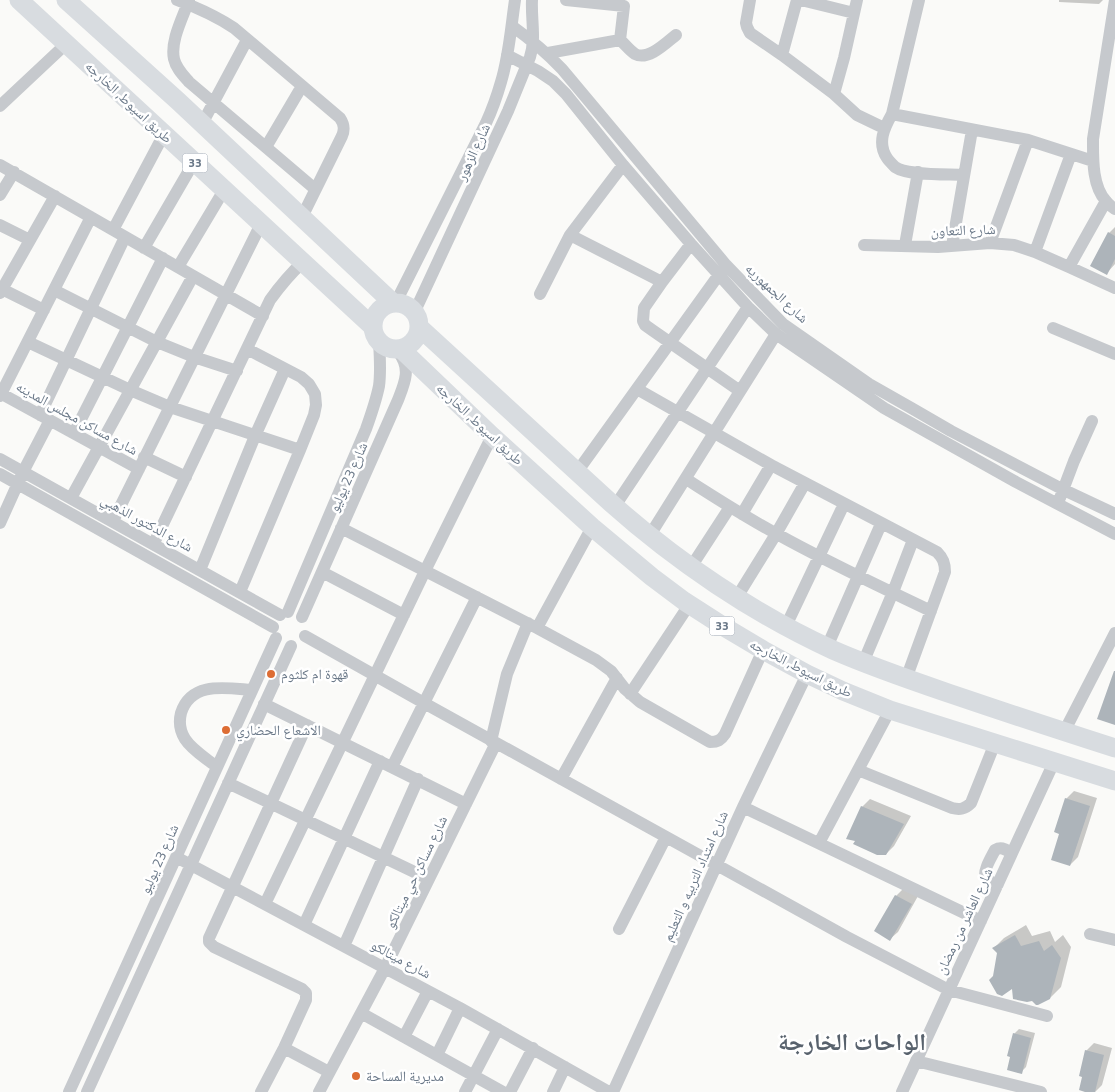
<svg xmlns="http://www.w3.org/2000/svg" width="1115" height="1092" font-family="'Titillium Web','Noto Naskh Arabic',sans-serif">
  <style>
    .shadow { fill: #0003 }
    .building { fill: #adb4ba }
    .lines { fill: none; stroke-linecap: round; stroke-linejoin: round }
    .minor { stroke: #c6c9cd; stroke-width: 12 }
    .highway { stroke: #d8dce0; stroke-width: 19 }
    .poi-dot { fill: #dd6d34; stroke: #fff; stroke-width: 2 }
    .labels { text-anchor: middle; stroke-width: 5; stroke-linejoin: round; paint-order: stroke }
    .shield { fill: #fff; stroke: #97a0ac; stroke-width: 1 }
    .shield-label { font-size: 12px; font-weight: bold; fill: #6a7888 }
    .street-label { font-size: 14px; fill: #6a7888; stroke: #fff }
    .poi-label { font-size: 14px; fill: #6a7888; stroke: #fff; text-anchor: start }
    .town-label { font-size: 24px; font-weight: bold; fill: #58626d; stroke: #fff }
  </style>
  <rect width="100%" height="100%" fill="#fafaf8"/>
  <path class="shadow" d="M 1059,0 L 1103,0 L 1099,4 L 1059,2 Z
    M 1115,227 L 1115,264 L 1106,274 L 1109,233 Z
    M 1074,791 L 1097,798 L 1078,857 L 1070,865 L 1061,833 L 1066,799 Z
    M 870,799 L 911,816 L 894,846 L 886,854 L 862,807 Z
    M 904,888 L 918,896 L 898,932 L 890,939 L 876,931 L 896,896 Z
    M 1026,925 L 1032,936 L 1050,931 L 1055,942 L 1063,935 L 1071,947 L 1061,987 L 1050,998 L 1033,999 L 994,976 L 999,953 L 994,948 L 1004,938 Z
    M 1019,1029 L 1035,1033 L 1026,1067 L 1021,1072 L 1014,1034 Z
    M 1094,1043 L 1112,1048 L 1102,1085 L 1095,1092 L 1090,1092 L 1086,1051 Z"/>
  <path class="building" d="M 1108,232 L 1115,236 L 1115,259 L 1107,275 L 1090,266 Z
    M 1114,671 L 1115,671 L 1115,725 L 1097,719 Z
    M 1065,798 L 1090,806 L 1070,866 L 1051,860 L 1059,834 L 1054,832 Z
    M 861,806 L 904,824 L 886,855 L 877,855 L 853,844 L 855,841 L 846,839 Z
    M 895,895 L 912,904 L 890,941 L 874,931 Z
    M 1015,935 L 1021,946 L 1039,941 L 1044,951 L 1052,945 L 1061,958 L 1050,999 L 1038,1005 L 1036,1005 L 1032,1001 L 1027,1002 L 1013,999 L 1012,989 L 1002,996 L 997,994 L 989,980 L 993,976 L 997,953 L 992,948 Z
    M 1013,1033 L 1031,1038 L 1022,1074 L 1007,1070 L 1010,1057 L 1007,1056 Z
    M 1085,1050 L 1104,1055 L 1095,1092 L 1085,1092 L 1079,1090 L 1082,1077 L 1079,1076 Z"/>
  <g class="lines">
    <path class="minor" d="M 177,0 C 198,8 216,16 234,28 L 340,118 C 344,124 345,129 342,136 L 302,217
      M 189,0 C 183,17 170,41 174,59 C 176,68 183,75 189,82 L 315,189
      M 566,0 L 624,6 L 620,40
      M 750,0 L 746,23 L 747,27 L 750,33 L 782,55 L 834,94 L 857,115 L 884,128
      M 801,0 L 854,13
      M 919,0 L 892,114 C 884,128 877,143 887,158 C 889,161 892,164 895,167 C 908,176 948,174 964,175
      M 1115,0 L 1093,139 C 1093,158 1092,186 1106,201 C 1108,204 1112,207 1115,209
      M 512,26 C 530,39 546,52 562,69 L 726,265 L 783,324 L 869,384 L 913,409 L 951,431 L 1064,490 L 1115,514
      M 620,40 C 625,44 629,50 635,54 C 648,61 666,43 676,35
      M 548,53 L 620,40
      M 507,55 L 538,71 L 553,81 L 566,94 L 623,165 L 691,244 L 748,307 L 776,334 L 884,408 L 1016,482 L 1115,534
      M 782,55 L 797,0
      M 834,94 L 844,58 L 857,0
      M 0,106 L 66,44
      M 892,114 L 1028,140 L 1093,161
      M 202,124 L 247,40
      M 266,147 L 302,86
      M 0,165 L 263,316
      M 0,195 L 14,172
      M 0,225 L 30,240
      M 113,230 L 164,134
      M 570,235 L 662,282
      M 990,243 L 1028,140
      M 691,244 L 662,282 L 644,308 L 643,321 L 645,325 L 652,330 L 740,391
      M 864,245 L 938,247 L 990,243 L 1014,245 L 1035,252 L 1069,267 L 1115,288
      M 905,245 L 918,172
      M 952,246 L 972,130
      M 144,248 L 194,162
      M 1035,252 L 1071,154
      M 178,267 L 224,190
      M 1069,267 L 1106,201
      M 2,289 L 44,310
      M 54,290 L 157,342 L 194,357 L 237,371
      M 0,293 L 55,196
      M 540,294 L 570,235 L 623,165
      M 396,302 L 486,123 C 492,110 497,96 501,82 C 509,56 511,27 515,0
      M 415,311 L 508,111 L 530,57 C 536,39 531,19 532,0
      M 1053,328 L 1115,354
      M 28,342 L 130,390 L 170,407 L 300,450
      M 637,389 L 771,465 L 937,552 C 943,558 945,563 945,572 L 906,679
      M 0,393 L 139,469
      M 0,396 L 91,217
      M 40,415 L 125,237
      M 74,433 L 163,258
      M 144,457 L 186,477
      M 0,459 L 280,615
      M 577,472 L 723,269
      M 0,474 L 273,627
      M 686,479 C 716,498 745,517 777,534 C 827,562 879,586 931,611
      M 71,498 L 193,276
      M 1060,498 L 1074,461 L 1092,421
      M 615,506 L 748,307
      M 742,514 L 771,465
      M 113,521 L 261,224
      M 0,523 L 23,472 L 50,420
      M 341,528 L 537,628 L 596,660 L 611,671 L 625,689 L 640,702 L 710,742 C 718,742 721,740 725,734 L 763,650
      M 650,535 L 776,334
      M 154,543 L 270,300 C 280,286 290,274 303,262
      M 691,567 L 730,507
      M 200,570 L 255,436 L 285,369
      M 322,572 L 404,615
      M 240,592 L 300,450 L 314,415 L 316,405 L 315,394 L 309,384 L 301,377 L 247,349
      M 737,597 L 776,534 L 805,483
      M 288,612 L 366,429 C 371,415 376,401 379,386 C 381,372 380,357 379,342
      M 302,617 L 398,400 C 405,382 411,369 399,353
      M 786,626 L 844,504
      M 537,628 L 592,527
      M 305,636 L 424,703 L 847,937 L 949,990 L 1047,1016
      M 827,647 L 881,524
      M 863,663 L 893,592 L 913,540
      M 630,694 L 689,605
      M 264,704 L 466,804
      M 1064,732 L 1115,633
      M 491,741 L 507,674 L 528,623
      M 217,767 C 207,759 192,750 185,739 C 180,731 179,721 181,713 C 191,681 226,688 251,690
      M 392,767 L 477,597
      M 858,770 L 952,808 C 960,810 965,809 971,803 L 995,743
      M 561,779 L 617,678
      M 228,783 L 429,879
      M 743,807 L 981,921
      M 819,843 L 890,710
      M 176,857 L 460,1008 L 609,1092
      M 998,884 C 994,883 989,882 986,878 C 982,872 992,856 995,850 C 1002,846 1006,850 1012,853
      M 265,904 L 425,571 L 492,436
      M 304,925 L 380,761
      M 619,929 L 666,837
      M 1090,934 L 1115,940
      M 344,946 L 418,779
      M 361,1013 L 503,1092
      M 404,1037 L 428,991
      M 284,1048 L 329,1072
      M 437,1055 L 460,1008
      M 916,1061 L 1041,1092
      M 69,1092 L 276,638
      M 87,1092 L 291,646
      M 261,1092 L 284,1048 L 306,1000 L 306,993 L 302,989 L 214,947 L 209,942 L 209,938 L 307,725
      M 319,1092 L 385,968 L 496,743
      M 465,1092 L 498,1029
      M 510,1092 L 533,1048
      M 553,1092 L 565,1067
      M 613,1092 L 743,807 L 807,674
      M 902,1092 L 1054,762"/>
    <path class="highway" d="M 19,0 L 372,326
      M 66,0 L 178,101 L 392,302
      M373 326a23 23 0 1 1 46 0a23 23 0 1 1-46 0Z
      M 419,327 L 611,503 C 676,561 754,614 833,650 C 874,668 916,682 957,696 C 1010,714 1062,731 1115,748
      M 401,349 L 492,436 L 592,527 L 652,577 L 684,601 L 726,628 L 763,650 L 807,674 L 843,691 L 890,710 L 1115,781"/>
  </g>
  <g class="poi-dot">
    <circle cx="271" cy="674" r="5"/>
    <circle cx="226" cy="730" r="5"/>
    <circle cx="356" cy="1076" r="5"/>
  </g>
  <g class="labels">
    <g class="shield">
      <rect x="182.5" y="153.5" width="25" height="19" rx="4"/>
      <rect x="709.5" y="616.5" width="25" height="19" rx="4"/>
    </g>
    <g class="shield-label">
      <text x="195" y="167">33</text>
      <text x="722" y="630">33</text>
    </g>
    <g class="street-label">
      <text transform="translate(129 102) rotate(43)" y="5">طريق اسيوط, الخارجه</text>
      <text transform="translate(473 152) rotate(-65)" y="5">شارع الزهور</text>
      <text transform="translate(963 230) rotate(-2)" y="5">شارع التعاون</text>
      <text transform="translate(777 293) rotate(43)" y="5">شارع الجمهوريه</text>
      <text transform="translate(77 418) rotate(29)" y="5">شارع مساكن مجلس المدينه</text>
      <text transform="translate(480 424) rotate(43)" y="5">طريق اسيوط, الخارجه</text>
      <text transform="translate(348 477) rotate(-66)" y="5">شارع 23 يوليو</text>
      <text transform="translate(147 523) rotate(29)" y="5">شارع الدكتور الذهبي</text>
      <text transform="translate(801 668) rotate(27)" y="5">طريق اسيوط, الخارجه</text>
      <text transform="translate(159 859) rotate(-66)" y="5">شارع 23 يوليو</text>
      <text transform="translate(416 872) rotate(-64)" y="5">شارع مساكن حي ميتالكو</text>
      <text transform="translate(695 876) rotate(-66)" y="5">شارع امتداد التربيه و التعليم</text>
      <text transform="translate(964 921) rotate(-65)" y="5">شارع العاشر من رمضان</text>
      <text transform="translate(401 959) rotate(28)" y="5">شارع ميتالكو</text>
    </g>
    <g class="poi-label">
      <text x="281" y="679">قهوة ام كلثوم</text>
      <text x="236" y="735">الاشعاع الحضاري</text>
      <text x="366" y="1081">مديرية المساحة</text>
    </g>
    <g class="town-label">
      <text x="852" y="1050">الواحات الخارجة</text>
    </g>
  </g>
</svg>
